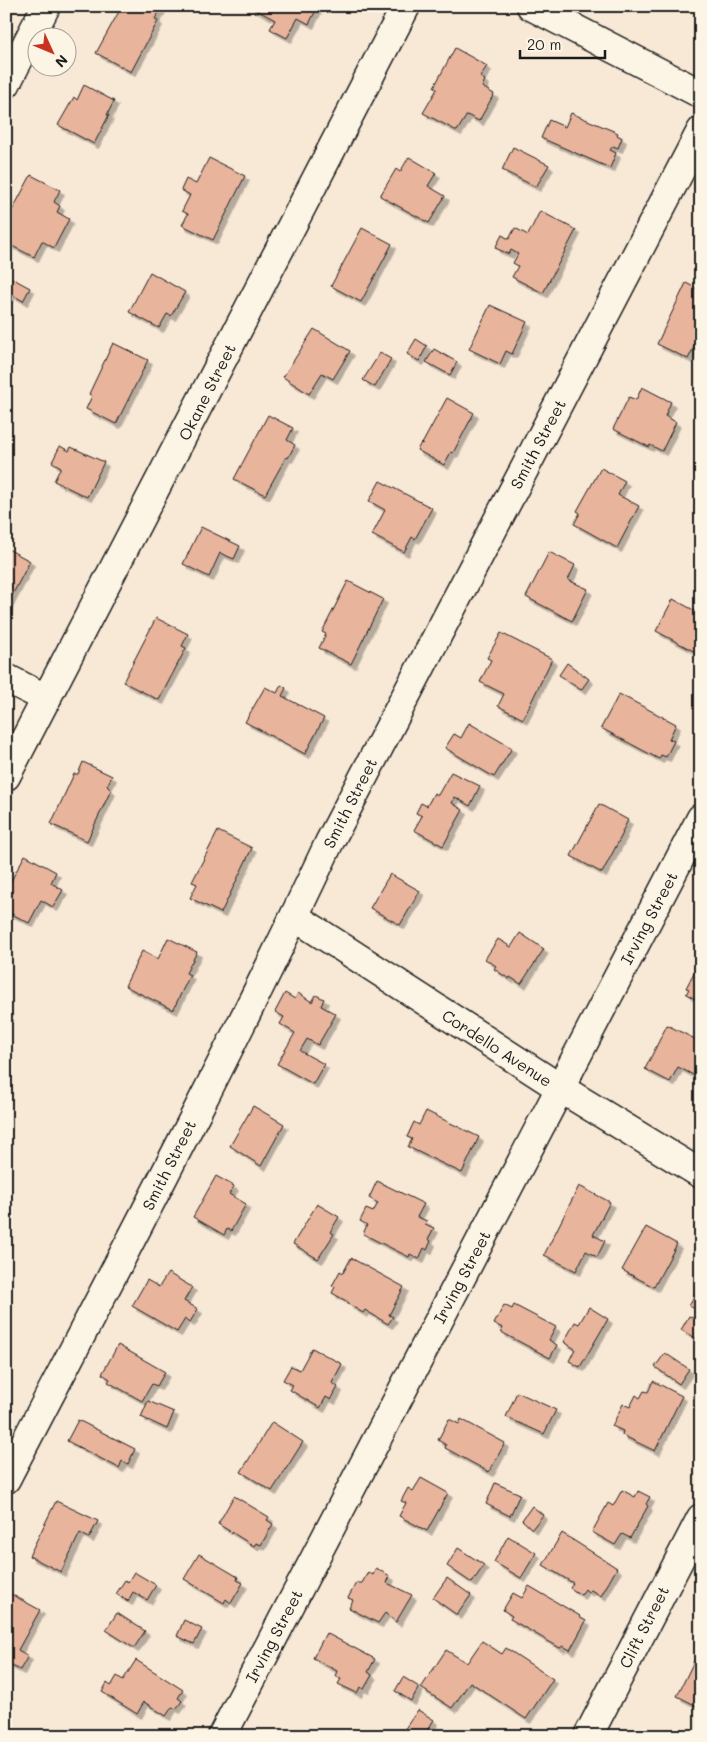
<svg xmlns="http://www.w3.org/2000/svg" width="707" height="1742" font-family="Mali,sans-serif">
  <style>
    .building { fill: #e9b49c; stroke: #1c1c1c; filter: url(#shadow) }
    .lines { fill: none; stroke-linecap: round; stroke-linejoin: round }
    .minor-casing { stroke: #1c1c1c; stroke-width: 31 }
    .minor { stroke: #fcf5e5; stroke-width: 28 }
    .labels { text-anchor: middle; stroke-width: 4; stroke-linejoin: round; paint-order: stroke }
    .street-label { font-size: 16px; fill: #1c1c1c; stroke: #fcf5e5 }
  </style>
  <defs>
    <filter id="shadow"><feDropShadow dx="4.5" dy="4.5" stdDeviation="0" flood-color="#0004"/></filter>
  </defs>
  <rect width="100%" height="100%" fill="#f8e8d6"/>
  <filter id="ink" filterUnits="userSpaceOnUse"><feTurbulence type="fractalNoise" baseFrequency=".02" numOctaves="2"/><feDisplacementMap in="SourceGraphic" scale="10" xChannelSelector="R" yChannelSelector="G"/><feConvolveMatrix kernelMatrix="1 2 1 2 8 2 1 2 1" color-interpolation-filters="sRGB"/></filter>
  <g filter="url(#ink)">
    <path class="building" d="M 122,6 L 158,6 L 161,8 L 155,19 L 158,21 L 131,72 L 96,53 Z
      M 249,6 L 318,6 L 309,24 L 298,18 L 287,38 L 270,29 L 275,20 Z
      M 455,48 L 487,66 L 480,77 L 485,80 L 482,87 L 494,94 L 479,121 L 467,115 L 457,131 L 423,113 L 437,89 L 434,87 Z
      M 84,85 L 114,101 L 107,115 L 109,115 L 94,144 L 58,125 L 74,97 L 77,100 Z
      M 571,113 L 618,133 L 617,135 L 622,138 L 618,148 L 613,146 L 610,150 L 616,153 L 610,168 L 541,138 L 549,120 L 565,127 Z
      M 513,147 L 549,165 L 536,187 L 502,170 Z
      M 409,157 L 436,173 L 428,186 L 445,196 L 429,223 L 380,196 L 396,169 L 400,172 Z
      M 209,158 L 245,176 L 213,240 L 182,225 L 188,214 L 182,211 L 190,195 L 181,190 L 186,179 L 196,184 Z
      M 31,175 L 60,190 L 54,202 L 60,206 L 57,212 L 69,219 L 54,248 L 42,241 L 34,257 L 6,243 L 6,222 Z
      M 540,211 L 576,230 L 543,293 L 512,277 L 518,266 L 513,263 L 518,254 L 511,250 L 509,254 L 495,248 L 502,235 L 509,239 L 515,228 L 528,235 Z
      M 362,228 L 392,244 L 361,302 L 331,286 Z
      M 150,272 L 185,292 L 171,316 L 167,314 L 159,328 L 129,312 Z
      M 6,275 L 30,288 L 23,301 L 11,294 L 6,302 Z
      M 686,283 L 701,291 L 701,337 L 699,337 L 688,359 L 657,344 Z
      M 490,305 L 527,322 L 512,354 L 506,351 L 500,364 L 469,349 Z
      M 314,329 L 350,351 L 333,379 L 322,373 L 309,394 L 283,377 Z
      M 416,339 L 427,346 L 419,361 L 407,354 Z
      M 113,343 L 148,360 L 116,424 L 86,409 L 92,396 L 89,394 Z
      M 434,349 L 457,362 L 450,375 L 426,362 Z
      M 380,353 L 391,359 L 375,387 L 363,380 Z
      M 642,387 L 671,402 L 665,416 L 676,422 L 662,451 L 650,445 L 649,447 L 613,429 L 629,397 L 636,400 Z
      M 447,398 L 474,413 L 453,453 L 451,452 L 444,465 L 417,450 L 421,443 L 422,444 Z
      M 268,415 L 293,428 L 287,440 L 295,445 L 288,458 L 286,457 L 265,495 L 234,479 Z
      M 60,446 L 69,451 L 71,447 L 104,462 L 87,497 L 54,481 L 61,467 L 52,462 Z
      M 601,468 L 625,481 L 618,495 L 639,506 L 617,548 L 574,524 L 580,513 L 577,511 Z
      M 380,481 L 432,508 L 415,539 L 412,537 L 404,552 L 372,535 L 385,510 L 369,501 Z
      M 201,527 L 240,546 L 234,559 L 220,553 L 209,577 L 183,564 Z
      M 6,548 L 30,561 L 6,607 Z
      M 549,552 L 575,565 L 568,580 L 588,589 L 572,621 L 526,597 Z
      M 348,581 L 383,599 L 351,664 L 319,648 L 326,634 L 322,632 Z
      M 673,599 L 701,614 L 701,655 L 656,631 Z
      M 156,618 L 188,634 L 182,646 L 186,648 L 159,700 L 123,682 Z
      M 501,633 L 552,659 L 523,719 L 498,706 L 504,694 L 480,682 L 491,660 L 487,658 Z
      M 567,663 L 589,679 L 581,690 L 559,675 Z
      M 281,685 L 286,688 L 282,696 L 324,718 L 305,754 L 245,722 L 265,687 L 277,693 Z
      M 619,694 L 676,724 L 669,739 L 674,741 L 666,757 L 661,755 L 659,759 L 601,728 Z
      M 469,723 L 512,748 L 494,777 L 445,748 L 454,734 L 461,738 Z
      M 83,762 L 112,776 L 107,786 L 111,790 L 87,841 L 51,824 L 74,774 L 78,774 Z
      M 451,772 L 480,786 L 470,806 L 455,797 L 452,803 L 463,810 L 443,846 L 414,830 L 422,816 L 416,813 L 421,803 L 427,806 L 434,793 L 438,795 Z
      M 599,804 L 628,820 L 622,832 L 623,833 L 602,873 L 571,856 Z
      M 218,831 L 252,848 L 221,913 L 190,898 L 197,884 L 192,882 Z
      M 25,855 L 56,872 L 51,883 L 63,890 L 53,907 L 41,900 L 29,923 L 6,911 L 6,905 L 12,894 L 6,890 Z
      M 390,874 L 420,891 L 400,925 L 370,908 Z
      M 520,933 L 544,949 L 521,984 L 510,977 L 509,979 L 494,969 L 496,966 L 485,959 L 498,939 L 511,947 Z
      M 168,938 L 197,952 L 186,973 L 190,975 L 173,1010 L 125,986 L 142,951 L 158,959 Z
      M 701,959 L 701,996 L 698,994 L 695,999 L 686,994 L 689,989 L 686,988 Z
      M 285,993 L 295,999 L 298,993 L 312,1002 L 316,995 L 324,999 L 321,1006 L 336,1014 L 318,1045 L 307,1039 L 300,1051 L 324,1064 L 313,1084 L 277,1064 L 295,1033 L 280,1024 L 284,1017 L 275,1012 Z
      M 667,1025 L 701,1042 L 701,1075 L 699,1078 L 678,1067 L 670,1082 L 645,1069 Z
      M 253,1106 L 284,1124 L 261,1166 L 230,1146 Z
      M 426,1111 L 479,1137 L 462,1173 L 408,1147 L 412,1139 L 407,1137 L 414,1122 L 419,1125 Z
      M 216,1176 L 234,1186 L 229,1194 L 246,1204 L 231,1231 L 227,1229 L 224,1235 L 193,1217 Z
      M 377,1181 L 424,1204 L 417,1217 L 427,1221 L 425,1224 L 434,1228 L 428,1239 L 431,1241 L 427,1250 L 424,1248 L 419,1259 L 410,1254 L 409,1257 L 363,1234 L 367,1225 L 360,1221 L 366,1209 L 373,1212 L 378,1203 L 369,1198 Z
      M 579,1186 L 610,1202 L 593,1235 L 605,1241 L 597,1257 L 586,1251 L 576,1271 L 544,1255 Z
      M 317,1204 L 339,1217 L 330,1232 L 334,1234 L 318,1259 L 293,1244 Z
      M 646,1227 L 677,1244 L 654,1287 L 622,1270 Z
      M 351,1258 L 404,1287 L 389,1315 L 393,1317 L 388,1324 L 365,1310 L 363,1313 L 348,1304 L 348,1302 L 332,1293 L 335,1287 L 332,1286 L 340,1271 L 343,1273 Z
      M 168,1273 L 192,1287 L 184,1301 L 198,1309 L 190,1322 L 185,1319 L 177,1332 L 132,1306 L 147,1280 L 159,1287 Z
      M 701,1281 L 701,1311 L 689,1306 Z
      M 504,1305 L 512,1309 L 514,1305 L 556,1327 L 549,1340 L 557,1345 L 550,1358 L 501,1332 L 503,1328 L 494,1324 Z
      M 589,1307 L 608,1319 L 580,1367 L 569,1361 L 575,1349 L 564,1342 L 575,1322 L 579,1324 Z
      M 689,1316 L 701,1322 L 701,1341 L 681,1330 Z
      M 118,1345 L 165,1372 L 157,1386 L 152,1384 L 142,1401 L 108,1382 L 110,1379 L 102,1374 Z
      M 312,1348 L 342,1364 L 332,1383 L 338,1387 L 331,1400 L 326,1397 L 320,1408 L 290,1390 L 293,1385 L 283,1380 L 291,1366 L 300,1370 Z
      M 665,1353 L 689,1369 L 679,1384 L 655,1367 Z
      M 653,1381 L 682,1396 L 655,1451 L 622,1435 L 623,1431 L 612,1426 L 623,1404 L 630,1407 L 636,1395 L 640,1398 L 644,1391 L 648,1392 Z
      M 517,1392 L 556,1410 L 544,1434 L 506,1417 Z
      M 148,1401 L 174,1412 L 167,1429 L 141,1417 Z
      M 449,1419 L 459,1424 L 461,1419 L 505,1443 L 489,1472 L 445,1448 L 446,1445 L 438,1440 Z
      M 78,1420 L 135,1449 L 128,1464 L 122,1461 L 119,1468 L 67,1441 Z
      M 272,1422 L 303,1442 L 272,1491 L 241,1472 Z
      M 421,1478 L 448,1493 L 427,1531 L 399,1516 L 406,1503 L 401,1501 L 408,1488 L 413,1491 Z
      M 495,1483 L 520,1494 L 510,1516 L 486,1504 Z
      M 622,1490 L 635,1497 L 638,1491 L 650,1497 L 646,1504 L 648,1506 L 630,1538 L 622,1534 L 615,1545 L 592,1532 L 608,1503 L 613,1506 Z
      M 234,1496 L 269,1517 L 267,1520 L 273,1524 L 261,1545 L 256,1543 L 254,1546 L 218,1524 Z
      M 56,1501 L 98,1521 L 89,1538 L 80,1533 L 61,1572 L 29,1556 Z
      M 532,1506 L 543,1515 L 532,1529 L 522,1520 Z
      M 562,1533 L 617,1568 L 601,1596 L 591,1590 L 588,1592 L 585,1589 L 581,1595 L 570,1588 L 573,1583 L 543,1565 Z
      M 508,1536 L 536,1553 L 521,1578 L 494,1562 Z
      M 458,1548 L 484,1565 L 472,1583 L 447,1566 Z
      M 199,1554 L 238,1577 L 237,1580 L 243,1583 L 231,1603 L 226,1599 L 224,1603 L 184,1579 Z
      M 376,1568 L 390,1576 L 387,1583 L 412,1595 L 396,1622 L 385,1613 L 378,1623 L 349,1608 L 353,1600 L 348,1598 L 356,1583 L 362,1583 L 368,1572 L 373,1575 Z
      M 134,1572 L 156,1585 L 147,1600 L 133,1592 L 128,1601 L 116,1594 L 125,1580 L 128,1582 Z
      M 447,1578 L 471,1595 L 457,1615 L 433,1598 Z
      M 529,1586 L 580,1616 L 579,1617 L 586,1621 L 570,1650 L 563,1646 L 560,1648 L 510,1619 L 512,1616 L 503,1610 L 513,1593 L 522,1598 Z
      M 9,1593 L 40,1610 L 18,1650 L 28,1656 L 20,1670 L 6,1663 L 6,1599 Z
      M 117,1613 L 145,1631 L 134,1648 L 106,1630 Z
      M 184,1620 L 202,1629 L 194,1644 L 177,1636 Z
      M 326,1633 L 375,1659 L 368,1672 L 372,1675 L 364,1689 L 360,1687 L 357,1693 L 338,1684 L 341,1679 L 335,1676 L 337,1671 L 313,1658 Z
      M 482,1641 L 502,1654 L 506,1648 L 553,1679 L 526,1719 L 470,1682 L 452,1708 L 421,1688 L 446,1650 L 467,1663 Z
      M 701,1647 L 701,1708 L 677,1696 Z
      M 136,1660 L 183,1690 L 178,1698 L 182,1701 L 176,1709 L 172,1707 L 166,1716 L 144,1702 L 137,1714 L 102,1692 L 107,1683 L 111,1686 L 117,1676 L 123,1680 Z
      M 403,1677 L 419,1687 L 411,1701 L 395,1691 Z
      M 418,1710 L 434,1720 L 423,1736 L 413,1736 L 404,1730 Z"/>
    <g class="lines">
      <defs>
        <path id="minor" d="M 531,6 L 701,94
          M 6,84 L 46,6
          M 6,678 L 47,699
          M 6,776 L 406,6
          M 295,917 L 560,1088 L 701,1174
          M 6,1479 C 116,1268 228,1058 329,843 L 701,131
          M 222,1736 L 701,818
          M 588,1736 L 701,1518"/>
      </defs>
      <use href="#minor" class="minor-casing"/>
      <use href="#minor" class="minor"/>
    </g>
  </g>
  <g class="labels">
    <g class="street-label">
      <text transform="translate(207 392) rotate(-63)" y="6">Okane Street</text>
      <text transform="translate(538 444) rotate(-62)" y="6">Smith Street</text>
      <text transform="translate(350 803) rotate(-63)" y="6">Smith Street</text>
      <text transform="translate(649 918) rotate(-62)" y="6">Irving Street</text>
      <text transform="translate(497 1048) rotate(33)" y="6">Cordello Avenue</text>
      <text transform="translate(169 1165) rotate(-63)" y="6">Smith Street</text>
      <text transform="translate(462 1277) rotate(-62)" y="6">Irving Street</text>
      <text transform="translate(644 1627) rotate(-63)" y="6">Clift Street</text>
      <text transform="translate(274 1636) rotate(-62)" y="6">Irving Street</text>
    </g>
  </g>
  <rect width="707" height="1742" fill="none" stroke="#fcf5e5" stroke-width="25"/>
  <rect x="12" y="12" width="682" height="1717" fill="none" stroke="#1c1c1c" stroke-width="2" filter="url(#ink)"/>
  <g transform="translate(52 52) rotate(134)"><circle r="24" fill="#fcf5e5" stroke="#a29e95"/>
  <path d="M0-4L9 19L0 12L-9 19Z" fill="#c8321e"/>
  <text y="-8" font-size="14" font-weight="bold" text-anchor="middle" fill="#1c1c1c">N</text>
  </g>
  <path d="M520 50v8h85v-8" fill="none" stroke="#1c1c1c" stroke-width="2.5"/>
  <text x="527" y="50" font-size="15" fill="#1c1c1c" stroke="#fcf5e5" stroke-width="4" paint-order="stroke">20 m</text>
</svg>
